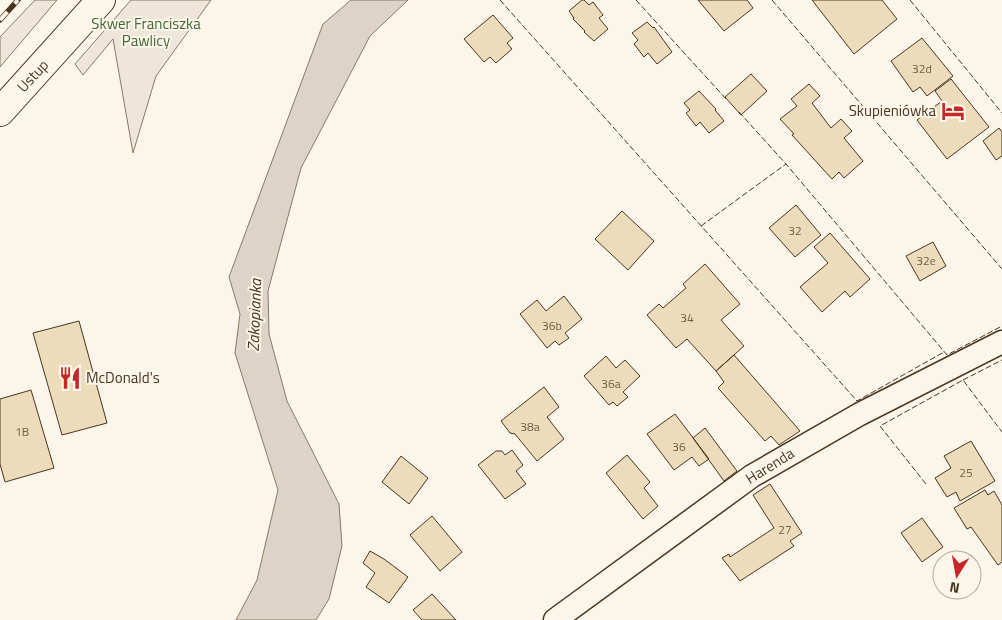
<svg xmlns="http://www.w3.org/2000/svg" width="1002" height="620" font-family="'Titillium Web',sans-serif">
  <style>
    .green { fill: #ede6d9; stroke: #887966 }
    .water { fill: #dcd4c6; stroke: #887966 }
    .building { fill: #ecdcbc; stroke: #4a3520 }
    .lines { fill: none; stroke-linecap: round; stroke-linejoin: round }
    .street-casing { stroke: #4a3520; stroke-width: 25 }
    .primary-casing { stroke: #4a3520; stroke-width: 30 }
    .street { stroke: #fbf6e9; stroke-width: 22 }
    .primary { stroke: #fbf6e9; stroke-width: 28 }
    .rail-casing { stroke: #4a3520; stroke-width: 5.5 }
    .rail { stroke: #fbf6e9; stroke-width: 4; stroke-dasharray: 11; stroke-linecap: butt }
    .fence { stroke: #4a3520; stroke-width: 1; stroke-dasharray: 6 2.5; stroke-linecap: butt }
    .labels { text-anchor: middle; stroke-width: 4; stroke-linejoin: round; paint-order: stroke }
    .number-label { font-size: 12px; fill: #725f47 }
    .park-label { font-size: 15px; fill: #436837; stroke: #fbf6e9 }
    .street-label { font-size: 15px; fill: #4a3520; stroke: #fbf6e9 }
    .poi-label { font-size: 15px; fill: #4a3520; stroke: #fbf6e9; text-anchor: end }
    .water-label { font-size: 16px; font-style: italic; fill: #4a3520; stroke: #fbf6e9 }
  </style>
  <rect width="100%" height="100%" fill="#fbf6e9"/>
  <path class="green" d="M 35,0 L 57,0 L 0,67 L 0,37 Z
    M 131,0 L 211,0 L 156,76 L 133,153 L 113,39 L 83,75 L 75,64 Z"/>
  <path class="water" d="M 351,0 L 408,0 L 370,36 L 301,168 L 268,291 L 269,334 L 287,401 L 339,504 L 342,546 L 329,599 L 316,620 L 236,620 L 257,580 L 278,490 L 235,353 L 240,314 L 229,277 L 323,24 Z"/>
  <path class="building" d="M 582,0 L 584,0 L 589,5 L 593,2 L 603,15 L 599,18 L 608,29 L 594,41 L 584,32 L 585,31 L 573,19 L 574,18 L 569,11 Z
    M 698,0 L 747,0 L 753,8 L 724,31 Z
    M 812,0 L 882,0 L 897,19 L 854,54 Z
    M 493,15 L 513,38 L 507,43 L 512,49 L 496,63 L 490,57 L 484,62 L 464,39 Z
    M 647,22 L 653,28 L 654,27 L 672,52 L 657,64 L 648,53 L 644,57 L 634,44 L 638,40 L 632,33 Z
    M 922,38 L 953,76 L 927,96 L 920,87 L 913,92 L 891,61 Z
    M 751,74 L 767,91 L 741,115 L 725,97 Z
    M 951,79 L 989,127 L 947,159 L 917,120 L 942,101 L 935,91 Z
    M 809,84 L 820,96 L 812,103 L 831,128 L 841,119 L 852,131 L 844,138 L 863,161 L 844,178 L 839,172 L 832,179 L 792,135 L 794,134 L 780,119 L 797,106 L 791,99 Z
    M 699,91 L 716,109 L 715,110 L 724,121 L 709,133 L 700,122 L 696,126 L 686,113 L 690,110 L 684,103 Z
    M 999,128 L 1002,132 L 1002,156 L 996,160 L 983,141 Z
    M 796,205 L 821,235 L 795,257 L 769,228 Z
    M 622,211 L 654,241 L 628,270 L 595,239 Z
    M 830,233 L 870,279 L 850,297 L 845,291 L 822,312 L 800,287 L 828,263 L 814,247 Z
    M 933,242 L 946,266 L 920,281 L 906,256 Z
    M 705,264 L 740,304 L 721,320 L 744,346 L 716,371 L 687,339 L 676,348 L 647,315 L 659,304 L 663,308 L 686,288 L 683,284 Z
    M 564,296 L 582,319 L 565,333 L 569,338 L 559,345 L 555,341 L 547,348 L 520,314 L 537,300 L 546,311 Z
    M 79,321 L 107,423 L 62,435 L 33,333 Z
    M 734,355 L 800,431 L 779,445 L 771,436 L 765,441 L 718,388 L 724,382 L 716,371 Z
    M 606,356 L 616,368 L 625,360 L 640,376 L 623,392 L 628,397 L 617,406 L 613,402 L 609,405 L 584,376 Z
    M 544,387 L 559,407 L 547,417 L 564,439 L 537,461 L 515,434 L 510,433 L 501,421 Z
    M 31,390 L 54,468 L 5,482 L 0,464 L 0,399 Z
    M 675,414 L 709,459 L 699,466 L 692,457 L 674,470 L 647,434 Z
    M 705,428 L 737,471 L 724,481 L 693,438 Z
    M 971,441 L 995,481 L 960,501 L 956,492 L 947,497 L 935,478 L 951,468 L 944,456 Z
    M 512,450 L 523,465 L 516,471 L 526,484 L 505,499 L 478,465 L 496,451 L 502,451 L 505,455 Z
    M 627,455 L 650,482 L 644,488 L 658,506 L 643,519 L 606,473 Z
    M 401,456 L 428,478 L 409,504 L 382,482 Z
    M 770,484 L 802,533 L 790,541 L 794,546 L 740,581 L 722,558 L 729,554 L 730,557 L 774,528 L 753,495 Z
    M 985,490 L 988,495 L 994,491 L 1002,505 L 1002,562 L 998,565 L 971,527 L 967,529 L 954,508 Z
    M 432,516 L 462,552 L 440,571 L 410,535 Z
    M 922,518 L 943,547 L 922,562 L 901,533 Z
    M 370,551 L 384,559 L 408,577 L 389,603 L 366,587 L 375,573 L 363,563 Z
    M 432,594 L 456,620 L 422,620 L 413,610 Z"/>
  <g class="lines">
    <defs>
      <path id="street" d="M 555,620 L 752,476 L 860,414 L 1002,342"/>
      <path id="primary" d="M 0,112 L 101,0"/>
    </defs>
    <use href="#street" class="street-casing"/>
    <use href="#primary" class="primary-casing"/>
    <use href="#street" class="street"/>
    <use href="#primary" class="primary"/>
    <defs>
      <path id="rail" d="M 0,20 L 18,0"/>
    </defs>
    <use href="#rail" class="rail-casing"/>
    <use href="#rail" class="rail"/>
    <path class="fence" d="M 500,0 L 857,401 L 944,352
      M 636,0 L 727,100
      M 772,0 L 1002,269
      M 910,0 L 1002,113
      M 739,112 L 786,164 L 947,355 L 1002,326
      M 701,226 L 786,164
      M 963,380 L 1002,360
      M 926,484 L 880,426 L 963,380 L 1002,432"/>
  </g>
  <defs>
    <symbol id="hotel-bare" viewBox="-9 -9 18 18"><path d="M-6-4.5h1.5V1H6V5H4.5V3h-9V5H-6ZM-4 0a1.8 1.8 0 1 1 3.6 0ZM.5 0V-2.5h3Q6-2.5 6 0Z" fill="#c62828" stroke="#fbf6e9" stroke-width="2.5" paint-order="stroke"/></symbol>
    <symbol id="restaurant-bare" viewBox="-9 -9 18 18"><path d="M-5-6h1v4h1v-4h1v4h1v-4h1v5L-1.5 .5V6h-2V.5L-5-1ZM5-6V6H3V1.5H1.5Q1.5-4 5-6Z" fill="#c62828" stroke="#fbf6e9" stroke-width="2.5" paint-order="stroke"/></symbol>
  </defs>
  <g fill-rule="evenodd">
    <use href="#hotel-bare" x="937" y="95" width="32" height="32"/>
    <use href="#restaurant-bare" x="54" y="362" width="32" height="32"/>
  </g>
  <g class="labels">
    <g class="number-label">
      <text x="922" y="73">32d</text>
      <text x="795" y="235">32</text>
      <text x="926" y="265">32e</text>
      <text x="687" y="322">34</text>
      <text x="552" y="330">36b</text>
      <text x="611" y="388">36a</text>
      <text x="530" y="431">38a</text>
      <text x="22" y="436">1B</text>
      <text x="679" y="451">36</text>
      <text x="966" y="477">25</text>
      <text x="785" y="534">27</text>
    </g>
    <g class="park-label">
      <text x="146" y="29">Skwer Franciszka<tspan x="146" dy="17">Pawlicy</tspan></text>
    </g>
    <g class="street-label">
      <text transform="translate(33 76) rotate(-47)" y="5">Ustup</text>
      <text transform="translate(770 466) rotate(-32)" y="5">Harenda</text>
    </g>
    <g class="poi-label">
      <text x="936" y="116">Skupieniówka</text>
      <text x="86" y="383" text-anchor="start">McDonald's</text>
    </g>
    <g class="water-label">
      <text transform="translate(254 315) rotate(-88)" y="6">Zakopianka</text>
    </g>
  </g>
  <g transform="translate(957 575) rotate(191)"><circle r="24" fill="#fbf6e9" stroke="#b4a999"/>
  <path d="M0-4L9 19L0 12L-9 19Z" fill="#c62828"/>
  <text y="-8" font-size="14" font-weight="bold" text-anchor="middle" fill="#4a3520">N</text>
  </g>
</svg>
